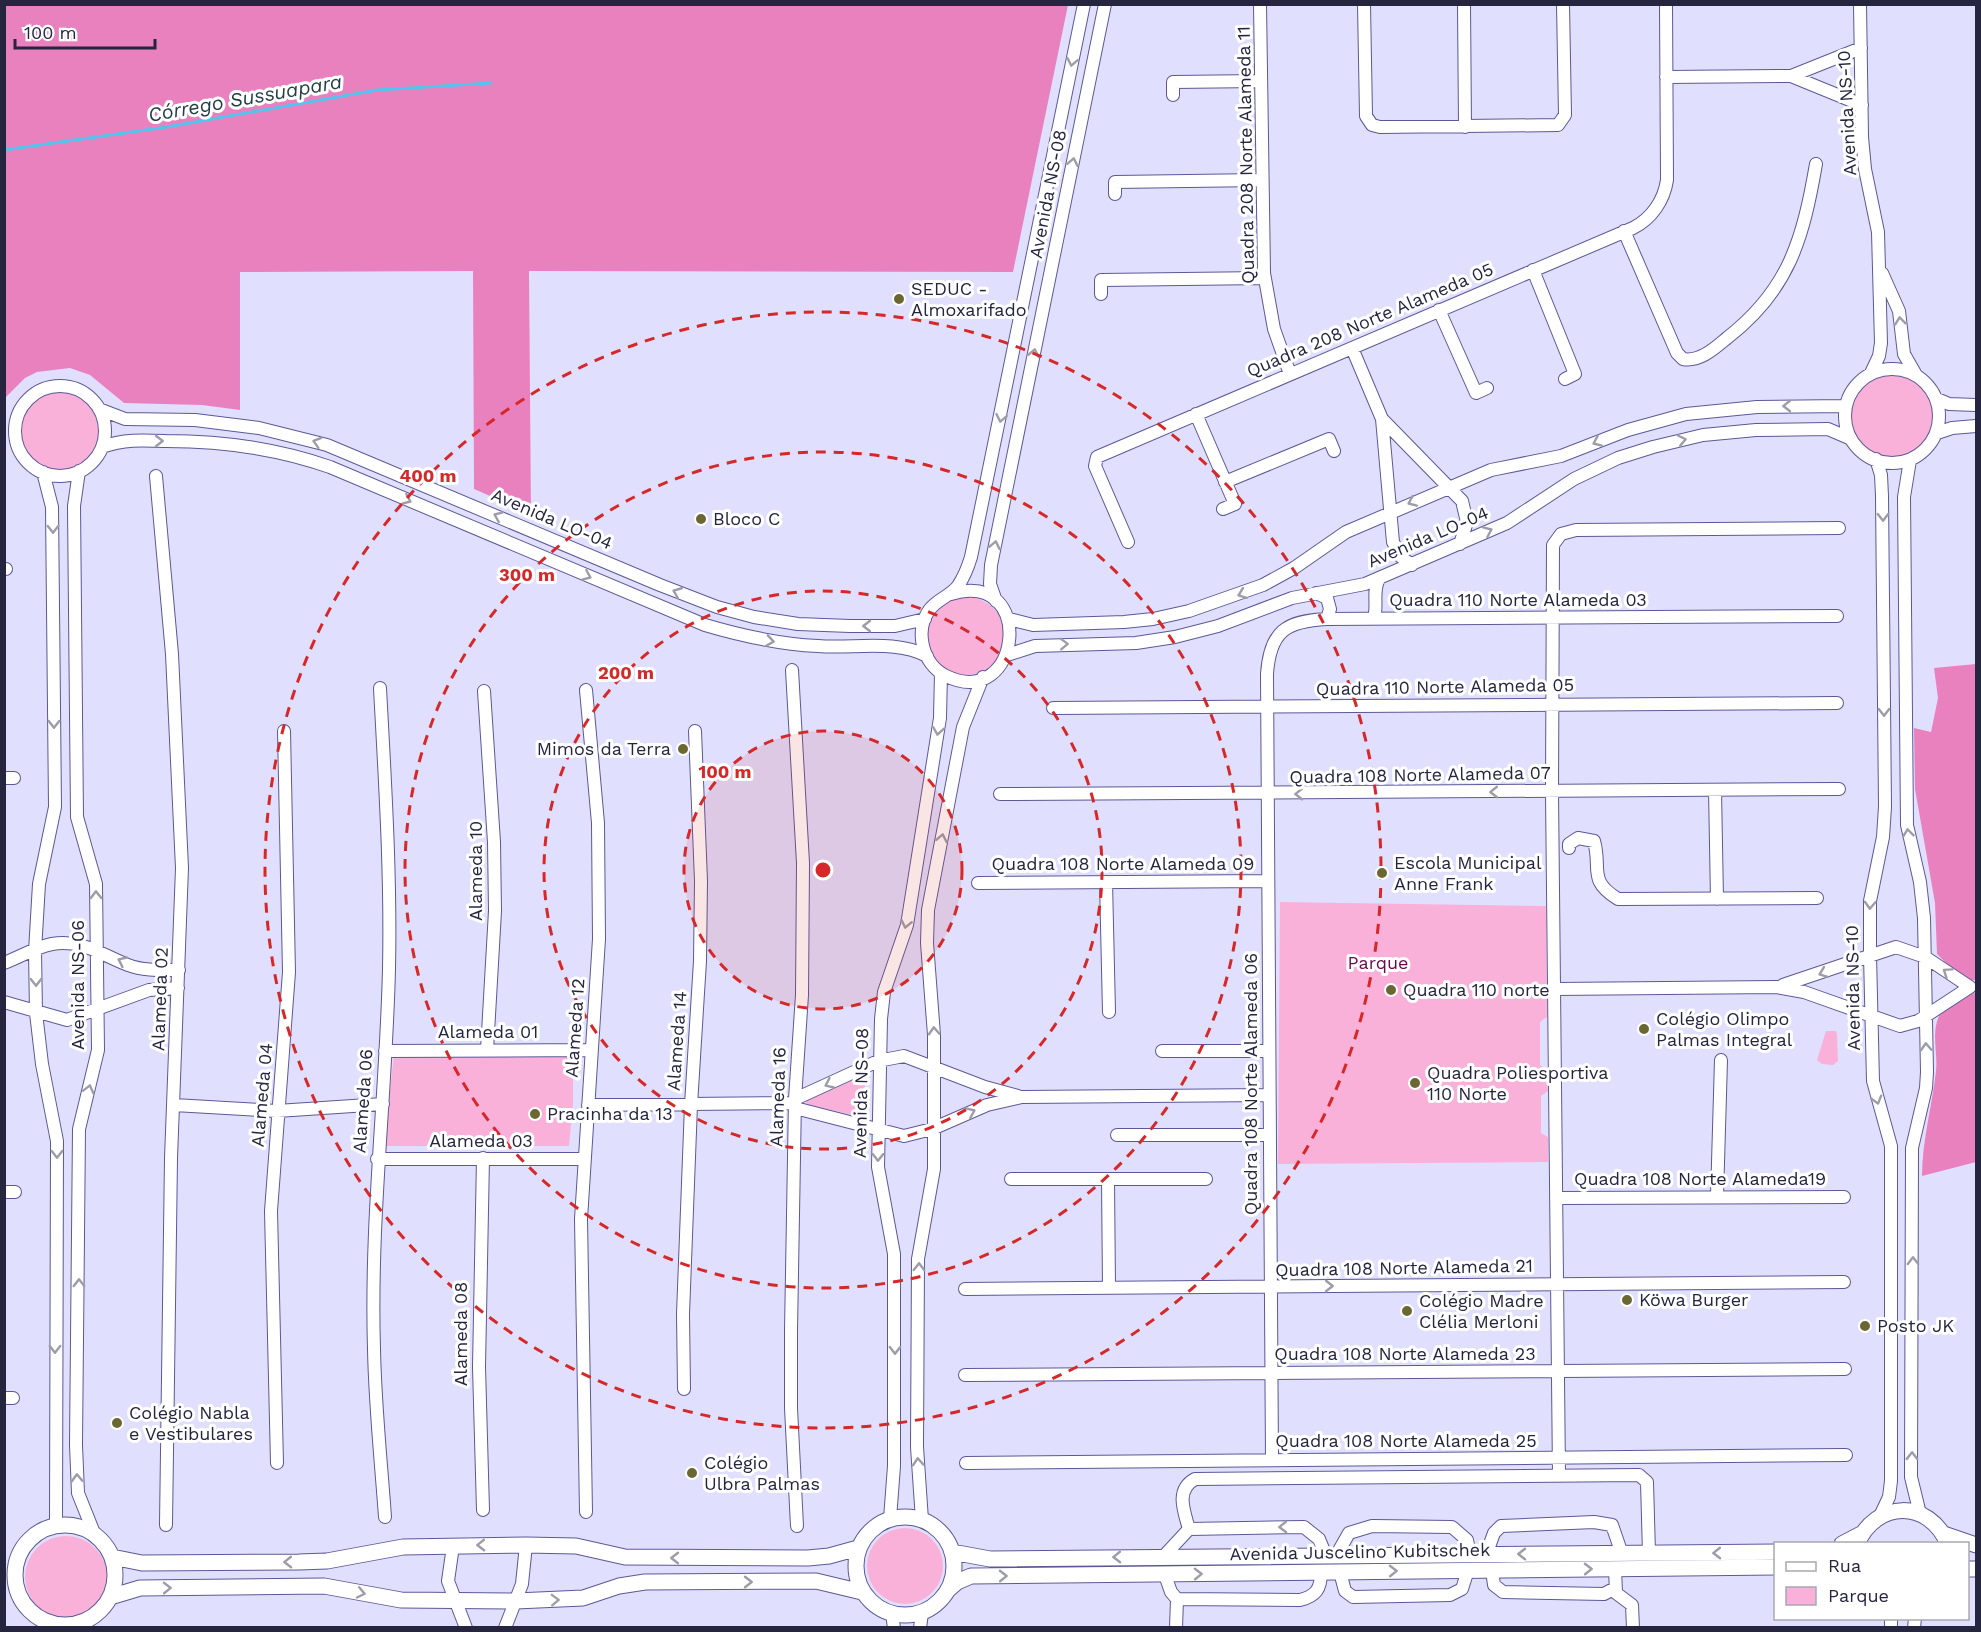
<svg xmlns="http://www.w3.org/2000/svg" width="1981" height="1632" font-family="'Work Sans',sans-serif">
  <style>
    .green { fill: #f9b1d9 }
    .forest { fill: #ea81bf }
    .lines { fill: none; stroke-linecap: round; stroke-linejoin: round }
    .stream { stroke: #52c5ee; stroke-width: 3 }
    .minor-casing { stroke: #5c5897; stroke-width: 14 }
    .major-casing { stroke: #5c5897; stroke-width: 17 }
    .minor { stroke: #fff; stroke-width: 12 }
    .major { stroke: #fff; stroke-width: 15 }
    .oneway { stroke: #9d9da9 }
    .ring { fill: none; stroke: #d62828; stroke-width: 3; stroke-dasharray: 10 8 }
    .poi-dot { fill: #6a6733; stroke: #fff; stroke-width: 2 }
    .labels { text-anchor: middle; stroke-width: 6; stroke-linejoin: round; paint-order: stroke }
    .street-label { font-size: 18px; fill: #262540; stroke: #fff }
    .poi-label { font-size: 18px; fill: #262540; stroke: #fff; text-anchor: start }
    .park-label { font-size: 18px; fill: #6a094c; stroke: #fff }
    .water-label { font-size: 20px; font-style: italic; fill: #233d46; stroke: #fff }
    .centre { fill: #d62828; stroke: #fff; stroke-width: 3 }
    .ring-label { font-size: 18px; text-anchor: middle; font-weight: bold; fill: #d62828; stroke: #fff; stroke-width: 6; stroke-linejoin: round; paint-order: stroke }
  </style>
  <rect width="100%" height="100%" fill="#e0e0fe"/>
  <path class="green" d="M1850 416a42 42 0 1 1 84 0a42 42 0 1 1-84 0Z
    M21 431a39 39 0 1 1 78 0a39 39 0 1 1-78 0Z
    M927 636a39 39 0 1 1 78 0a39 39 0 1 1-78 0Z
    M 1280,902 L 1546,906 L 1547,1017 L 1540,1022 L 1540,1065 L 1547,1070 L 1548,1091 L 1541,1096 L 1541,1133 L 1548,1137 L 1548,1162 L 1278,1164 Z
    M 1826,1031 L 1836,1031 L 1837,1034 L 1838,1061 L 1833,1065 L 1822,1064 L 1817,1060 Z
    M 394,1054 L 573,1057 L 573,1105 L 569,1146 L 384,1146 Z
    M 862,1076 L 865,1078 L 865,1118 L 806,1104 L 807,1100 Z
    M867 1566a38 38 0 1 1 76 0a38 38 0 1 1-76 0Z
    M25 1577a41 41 0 1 1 82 0a41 41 0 1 1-82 0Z"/>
  <path class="forest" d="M 5,4 L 1068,4 L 1068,5 L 1013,272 L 529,271 L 531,514 L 474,489 L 473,271 L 240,272 L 240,410 L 202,405 L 124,403 L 90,375 L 70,368 L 37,372 L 25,378 L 5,398 Z
    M 1976,664 L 1976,980 L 1964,981 L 1937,954 L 1935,903 L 1915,789 L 1914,728 L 1931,732 L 1938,698 L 1934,668 Z
    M 1976,993 L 1976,1162 L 1922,1176 C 1922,1140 1932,1107 1936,1071 C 1938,1053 1931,1033 1939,1016 C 1947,1002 1961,993 1976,993 Z"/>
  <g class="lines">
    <path class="stream" d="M 4,150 L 167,127 L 377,90 L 491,83"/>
    <defs>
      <path id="minor" d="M 1260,4 L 1264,273 L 1274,329 L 1290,374
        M 1364,4 L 1366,116 L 1372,125 L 1380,127 L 1558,125 L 1565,115 L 1563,4
        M 1464,4 L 1465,127
        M 1860,4 L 1862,137 L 1865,169 L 1878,232 L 1881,343 L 1879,356 L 1871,373
        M 1791,76 L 1862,105
        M 1666,77 L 1791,76 L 1861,48
        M 1173,95 L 1173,82 L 1261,81
        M 1115,194 L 1115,182 L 1261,180
        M 1624,231 L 1677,353 L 1683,359 C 1700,362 1715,348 1727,338 C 1789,290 1803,239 1816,164
        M 1533,270 L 1575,374 L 1565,379
        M 1882,273 L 1899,311 L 1904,354 L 1916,375
        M 1101,294 L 1101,280 L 1265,278
        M 1439,310 L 1476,393 L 1487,388
        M 1352,348 L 1382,419 L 1393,542 L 1401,557 L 1412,565
        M1845 416a47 47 0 1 1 94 0a47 47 0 1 1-94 0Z
        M15 431a45 45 0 1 1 90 0a45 45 0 1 1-90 0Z
        M 1937,399 L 1949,404 L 1976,405
        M 99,409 L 125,419 L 195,420 L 259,428 L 327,445 L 660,585 L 717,607 L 754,617 L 798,624 L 850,626 L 895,626 L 925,619
        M 1196,414 L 1235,504 L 1223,509
        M 1382,419 L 1462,501 L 1467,522 L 1460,544
        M 1937,433 L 1952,428 L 1976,426
        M 102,447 C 123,439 143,440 166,441 C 223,441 276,448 330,467 L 705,625 C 742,636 779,644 818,646 C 852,649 896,639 927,656
        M 1876,459 L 1881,475 L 1882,496 L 1885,807 L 1883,837 L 1870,901 L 1870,955 L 1873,1081 L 1891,1146 L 1891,1481 L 1889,1497 L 1881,1514
        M 1910,460 L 1904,497 L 1907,825 L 1920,882 L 1924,918 L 1927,1072 L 1926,1088 L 1912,1148 L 1911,1477 L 1920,1514
        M 79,471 L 74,506 L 77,817 L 96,884 L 98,1050 L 79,1129 L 76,1445 L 78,1493 L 94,1533
        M 43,472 L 52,507 L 55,807 L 39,884 L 35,951 L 36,1013 L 42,1064 L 57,1141 L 56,1525
        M 156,476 L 172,654 L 182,868 L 171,1158 L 166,1525
        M 1225,482 L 1329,439 L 1334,451
        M 1128,542 L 1095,466 L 1097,457 L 1633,228 C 1651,219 1664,201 1667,180 L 1666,4
        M 4,569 L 6,569
        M 1316,593 L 1327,598 L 1330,609 L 1327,619
        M 951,594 C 1037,568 1022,712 946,676 C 922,664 914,630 930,609 C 938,599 950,596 958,586 C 964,577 968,567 971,557 L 1084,4
        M 996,601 L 990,584 L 991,565 L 1105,4
        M 1374,618 C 1378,605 1372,591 1379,579
        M 1009,619 L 1033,625 L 1124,622 L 1153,619 L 1189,611 L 1263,585 L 1294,568 L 1346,532 L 1491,470 L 1561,456 L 1628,430 L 1686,414 L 1757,407 L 1845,406
        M 1007,655 L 1035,646 L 1136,643 L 1175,637 L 1218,626 L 1292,598 L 1365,584 L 1507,523 L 1574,479 L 1618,458 L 1653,447 L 1703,435 L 1756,430 L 1828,429 L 1849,438
        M 792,670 L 803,863 L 802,995 L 795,1099 L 791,1331 L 791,1408 L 797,1526
        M 380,688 C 385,782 391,875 389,969 C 386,1096 370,1222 374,1349 C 375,1405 381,1461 385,1517
        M 586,690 L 598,823 L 599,939 L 581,1219 L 586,1512
        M 484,691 L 494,842 L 495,911 L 487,1050
        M 1053,708 L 1837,703
        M 4,778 L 14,778
        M 1715,790 L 1717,899
        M 1000,794 L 1839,789
        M 1569,848 L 1569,844 L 1578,838 L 1594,841 C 1602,869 1587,880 1618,899 L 1817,898
        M 1106,882 L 1109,1012
        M 978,883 L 1267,881
        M 4,963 C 20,957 36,947 52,944 C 82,939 102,955 128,965 C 144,971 161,970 179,970
        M 1783,985 L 1896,947 L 1925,957 L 1970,987
        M 1555,989 L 1776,987 L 1804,992 L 1900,1026 L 1918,1021 L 1970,987
        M 4,1002 L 67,1020 L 149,990 L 178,988
        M 385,1051 L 590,1050
        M 1162,1051 L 1269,1051
        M 795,1099 L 878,1061 L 904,1056 L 985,1087 L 1018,1096
        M 174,1105 L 277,1111 L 383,1104
        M 588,1105 L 795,1103
        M 795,1108 L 904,1136 L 932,1129 L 987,1105 L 1022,1097 L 1269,1095
        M 1117,1135 L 1269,1135
        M 483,1158 L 479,1367 L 483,1510
        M 377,1159 L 584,1159
        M 1011,1179 L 1206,1179
        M 1108,1179 L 1109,1288
        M 4,1192 L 15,1192
        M 1717,1197 L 1721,1060
        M 1556,1198 L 1844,1197
        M 965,1289 L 1844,1282
        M 965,1375 L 1845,1369
        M 684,1389 L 683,1314 L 691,1105 L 700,961 L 701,881 L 695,731
        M 4,1398 L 13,1398
        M 1272,1460 L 1267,674 C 1270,631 1286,621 1327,619 L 1837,616
        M 277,1463 L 271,1211 L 289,972 L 284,731
        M 966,1463 L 1846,1455
        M 1559,1475 L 1552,792 L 1553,545 L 1561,534 L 1576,530 L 1839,528
        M 890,1519 L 894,1466 L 894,1254 L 878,1167 L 881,1019 L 884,992 L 907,925 L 940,718 L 941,673
        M 922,1520 L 917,1447 L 918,1259 L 934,1169 L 934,1035 L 927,943 L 928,910 L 963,727 L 983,677
        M 1189,1529 C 1184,1511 1175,1490 1195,1479 L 1639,1475 L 1647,1482 L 1649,1553
        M 453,1546 L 448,1581 L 466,1628
        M 1486,1555 L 1494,1533 L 1501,1526 L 1594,1522 L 1612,1525 L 1622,1554
        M 1336,1556 L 1349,1533 L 1372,1526 L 1452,1527 L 1467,1540 L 1470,1555
        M 1163,1557 L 1189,1529 L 1304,1527 L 1319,1539 L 1326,1556
        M 1615,1569 L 1616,1593 L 1632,1605 L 1633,1628
        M 1492,1570 L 1494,1585 L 1503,1592 L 1604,1594 L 1615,1588
        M 1340,1572 L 1345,1591 L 1353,1597 L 1450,1595 L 1462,1589 L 1468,1570
        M 1165,1575 L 1171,1592 L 1177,1599 L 1176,1628
        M 1177,1599 L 1300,1600 C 1316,1596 1321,1589 1321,1572
        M 892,1614 L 894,1628
        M 1891,1618 L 1891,1628
        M 42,1620 L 48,1628
        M 82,1628 L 83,1621
        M 505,1628 L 522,1584 L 526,1545
        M 920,1628 L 922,1613
        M 1914,1628 L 1915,1618"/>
      <path id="major" d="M856 1566a49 49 0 1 1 98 0a49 49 0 1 1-98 0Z
        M15 1575a50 50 0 1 1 100 0a50 50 0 1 1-100 0Z
        M 1944,1534 L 1976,1545
        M 1842,1544 L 1861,1534
        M 1857,1544 C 1876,1500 1929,1499 1948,1544
        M 952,1552 L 990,1559 L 1776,1552
        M 112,1557 L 142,1563 L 299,1562 L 327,1561 L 403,1547 L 526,1545 L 576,1546 L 625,1557 L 808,1558 L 829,1556 L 858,1548
        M 1968,1569 L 1976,1569
        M 949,1589 L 957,1582 L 971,1576 L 1776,1567
        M 110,1597 L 140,1588 L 324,1586 L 401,1600 L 516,1601 L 583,1598 L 619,1586 L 645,1582 L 816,1581 L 862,1592"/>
    </defs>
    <use href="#minor" class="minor-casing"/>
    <use href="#major" class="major-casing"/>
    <use href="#minor" class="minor"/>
    <use href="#major" class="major"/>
  </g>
  <defs><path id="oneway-chevron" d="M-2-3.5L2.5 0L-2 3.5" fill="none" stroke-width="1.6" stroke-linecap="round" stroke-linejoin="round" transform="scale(1.5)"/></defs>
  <g class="oneway">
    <use href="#oneway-chevron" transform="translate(1072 62) rotate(101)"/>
    <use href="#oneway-chevron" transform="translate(1073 162) rotate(-79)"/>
    <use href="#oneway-chevron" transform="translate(1900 321) rotate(-96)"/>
    <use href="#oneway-chevron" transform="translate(1034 353) rotate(-79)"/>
    <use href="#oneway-chevron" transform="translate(1787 406) rotate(179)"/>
    <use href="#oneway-chevron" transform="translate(1001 418) rotate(101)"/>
    <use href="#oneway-chevron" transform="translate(1682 440) rotate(-12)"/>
    <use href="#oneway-chevron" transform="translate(159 441)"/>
    <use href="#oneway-chevron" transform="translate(317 442) rotate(-163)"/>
    <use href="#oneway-chevron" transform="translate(1597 442) rotate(157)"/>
    <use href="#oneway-chevron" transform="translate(407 500) rotate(23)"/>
    <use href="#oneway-chevron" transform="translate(1412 502) rotate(157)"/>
    <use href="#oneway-chevron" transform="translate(498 516) rotate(-157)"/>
    <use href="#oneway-chevron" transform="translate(1883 517) rotate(89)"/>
    <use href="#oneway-chevron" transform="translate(53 529) rotate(90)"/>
    <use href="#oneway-chevron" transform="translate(1488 531) rotate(-24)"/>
    <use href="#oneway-chevron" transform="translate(995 545) rotate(-78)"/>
    <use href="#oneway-chevron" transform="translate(587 576) rotate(23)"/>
    <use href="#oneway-chevron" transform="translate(677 592) rotate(-158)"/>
    <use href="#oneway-chevron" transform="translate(1242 594) rotate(159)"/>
    <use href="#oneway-chevron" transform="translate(867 626) rotate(180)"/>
    <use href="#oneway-chevron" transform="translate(770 641) rotate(9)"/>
    <use href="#oneway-chevron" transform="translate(1064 644) rotate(-2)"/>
    <use href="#oneway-chevron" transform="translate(1884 712) rotate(89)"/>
    <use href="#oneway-chevron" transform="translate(54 724) rotate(90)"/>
    <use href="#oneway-chevron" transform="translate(938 731) rotate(99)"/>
    <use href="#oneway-chevron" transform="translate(1494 792) rotate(179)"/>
    <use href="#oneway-chevron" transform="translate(1299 794) rotate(179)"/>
    <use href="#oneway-chevron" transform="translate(1908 833) rotate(-97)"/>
    <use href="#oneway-chevron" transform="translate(942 838) rotate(-79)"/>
    <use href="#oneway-chevron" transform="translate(96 895) rotate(-91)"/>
    <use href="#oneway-chevron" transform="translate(1870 905) rotate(92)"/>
    <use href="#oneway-chevron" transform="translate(906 924) rotate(102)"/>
    <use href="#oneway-chevron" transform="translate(122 961) rotate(-155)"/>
    <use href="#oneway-chevron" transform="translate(1947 972) rotate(-146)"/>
    <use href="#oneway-chevron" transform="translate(1823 973) rotate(159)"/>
    <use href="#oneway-chevron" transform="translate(36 982) rotate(89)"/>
    <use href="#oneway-chevron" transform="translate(934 1031) rotate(-93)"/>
    <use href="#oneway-chevron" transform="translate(1926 1047) rotate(-93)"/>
    <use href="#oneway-chevron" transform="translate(829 1084) rotate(155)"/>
    <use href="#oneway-chevron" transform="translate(89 1089) rotate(-76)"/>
    <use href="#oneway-chevron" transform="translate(1877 1100) rotate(74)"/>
    <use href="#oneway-chevron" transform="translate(971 1112) rotate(-23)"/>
    <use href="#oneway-chevron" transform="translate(57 1154) rotate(90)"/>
    <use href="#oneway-chevron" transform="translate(878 1157) rotate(91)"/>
    <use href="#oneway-chevron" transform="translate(1913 1261) rotate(-90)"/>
    <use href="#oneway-chevron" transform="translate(919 1267) rotate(-89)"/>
    <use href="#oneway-chevron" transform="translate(79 1283) rotate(-90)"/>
    <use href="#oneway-chevron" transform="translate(1329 1286)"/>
    <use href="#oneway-chevron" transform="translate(55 1349) rotate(90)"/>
    <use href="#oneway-chevron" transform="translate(895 1350) rotate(90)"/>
    <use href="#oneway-chevron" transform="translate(1912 1456) rotate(-89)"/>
    <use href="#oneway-chevron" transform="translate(918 1462) rotate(-94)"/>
    <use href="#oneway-chevron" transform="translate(77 1478) rotate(-92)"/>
    <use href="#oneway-chevron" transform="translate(1283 1527) rotate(179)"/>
    <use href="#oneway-chevron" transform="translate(481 1545) rotate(179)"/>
    <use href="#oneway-chevron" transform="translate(1717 1553) rotate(179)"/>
    <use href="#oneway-chevron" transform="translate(1522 1554) rotate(180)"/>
    <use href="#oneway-chevron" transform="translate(1117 1557) rotate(179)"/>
    <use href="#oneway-chevron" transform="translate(675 1558) rotate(-180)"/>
    <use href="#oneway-chevron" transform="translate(288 1562) rotate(179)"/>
    <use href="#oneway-chevron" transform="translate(1588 1569) rotate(-1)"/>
    <use href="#oneway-chevron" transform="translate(1393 1571) rotate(-1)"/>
    <use href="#oneway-chevron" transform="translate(1198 1574) rotate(-1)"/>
    <use href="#oneway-chevron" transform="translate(1003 1576) rotate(-1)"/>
    <use href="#oneway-chevron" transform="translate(748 1582)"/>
    <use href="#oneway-chevron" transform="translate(167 1588) rotate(-1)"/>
    <use href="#oneway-chevron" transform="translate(361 1593) rotate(12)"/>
    <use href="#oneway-chevron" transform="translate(555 1600) rotate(-2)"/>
  </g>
  <circle cx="823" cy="870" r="139" fill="#d62828" fill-opacity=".12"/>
  <g class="ring">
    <circle cx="823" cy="870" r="139"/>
    <circle cx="823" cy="870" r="279"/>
    <circle cx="823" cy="870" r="418"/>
    <circle cx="823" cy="870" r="558"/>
  </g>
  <g class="poi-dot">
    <circle cx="899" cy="299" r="6"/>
    <circle cx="701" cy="519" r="6"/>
    <circle cx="683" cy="749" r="6"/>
    <circle cx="1382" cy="873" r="6"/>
    <circle cx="1391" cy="990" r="6"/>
    <circle cx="1644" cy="1029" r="6"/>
    <circle cx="1415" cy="1083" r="6"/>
    <circle cx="535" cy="1114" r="6"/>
    <circle cx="1627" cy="1300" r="6"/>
    <circle cx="1407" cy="1311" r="6"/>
    <circle cx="1865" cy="1326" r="6"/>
    <circle cx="117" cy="1423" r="6"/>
    <circle cx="692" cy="1473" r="6"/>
  </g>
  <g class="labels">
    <g class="street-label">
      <text transform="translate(1847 113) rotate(-93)" y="6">Avenida NS-10</text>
      <text transform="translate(1246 155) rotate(-91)" y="6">Quadra 208 Norte Alameda 11</text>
      <text transform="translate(1048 194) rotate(-79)" y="6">Avenida NS-08</text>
      <text transform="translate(1370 320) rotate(-23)" y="6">Quadra 208 Norte Alameda 05</text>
      <text transform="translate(552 519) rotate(23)" y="6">Avenida LO-04</text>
      <text transform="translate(1428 537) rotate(-23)" y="6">Avenida LO-04</text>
      <text x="1518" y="606">Quadra 110 Norte Alameda 03</text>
      <text transform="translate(1445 687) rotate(-1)" y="6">Quadra 110 Norte Alameda 05</text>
      <text transform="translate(1420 775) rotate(-1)" y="6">Quadra 108 Norte Alameda 07</text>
      <text x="1123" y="870">Quadra 108 Norte Alameda 09</text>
      <text transform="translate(476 871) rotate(-90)" y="6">Alameda 10</text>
      <text transform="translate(78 985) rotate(-90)" y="6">Avenida NS-06</text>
      <text transform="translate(1853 988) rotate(-91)" y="6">Avenida NS-10</text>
      <text transform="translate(160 999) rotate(-88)" y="6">Alameda 02</text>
      <text transform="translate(575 1028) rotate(-86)" y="6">Alameda 12</text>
      <text x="488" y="1038">Alameda 01</text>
      <text transform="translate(677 1041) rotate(-86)" y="6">Alameda 14</text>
      <text transform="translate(1251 1084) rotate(-90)" y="6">Quadra 108 Norte Alameda 06</text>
      <text transform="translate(861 1093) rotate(-89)" y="6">Avenida NS-08</text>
      <text transform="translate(262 1095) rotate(-85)" y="6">Alameda 04</text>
      <text transform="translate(778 1097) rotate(-88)" y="6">Alameda 16</text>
      <text transform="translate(363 1101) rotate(-86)" y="6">Alameda 06</text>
      <text x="481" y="1147">Alameda 03</text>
      <text x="1700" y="1185">Quadra 108 Norte Alameda19</text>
      <text transform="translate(1404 1268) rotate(-1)" y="6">Quadra 108 Norte Alameda 21</text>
      <text transform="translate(461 1334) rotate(-90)" y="6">Alameda 08</text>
      <text x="1405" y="1360">Quadra 108 Norte Alameda 23</text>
      <text x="1406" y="1447">Quadra 108 Norte Alameda 25</text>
      <text transform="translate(1360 1552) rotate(-1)" y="6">Avenida Juscelino Kubitschek</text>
    </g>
    <g class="poi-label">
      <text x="911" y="295">SEDUC -<tspan x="911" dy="21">Almoxarifado</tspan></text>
      <text x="713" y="525">Bloco C</text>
      <text x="671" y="755" text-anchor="end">Mimos da Terra</text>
      <text x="1394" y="869">Escola Municipal<tspan x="1394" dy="21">Anne Frank</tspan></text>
      <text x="1403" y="996">Quadra 110 norte</text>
      <text x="1656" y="1025">Colégio Olimpo<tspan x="1656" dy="21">Palmas Integral</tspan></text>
      <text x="1427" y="1079">Quadra Poliesportiva<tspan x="1427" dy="21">110 Norte</tspan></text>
      <text x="547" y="1120">Pracinha da 13</text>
      <text x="1639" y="1306">Köwa Burger</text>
      <text x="1419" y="1307">Colégio Madre<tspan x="1419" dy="21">Clélia Merloni</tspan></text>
      <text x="1877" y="1332">Posto JK</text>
      <text x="129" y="1419">Colégio Nabla<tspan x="129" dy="21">e Vestibulares</tspan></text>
      <text x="704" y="1469">Colégio<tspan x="704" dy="21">Ulbra Palmas</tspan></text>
    </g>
    <g class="park-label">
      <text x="1378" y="969">Parque</text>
    </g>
    <g class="water-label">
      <text transform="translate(245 98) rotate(-10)" y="7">Córrego Sussuapara</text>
    </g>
  </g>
  <circle cx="823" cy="870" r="9" class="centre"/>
  <g class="ring-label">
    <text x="428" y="482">400 m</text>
    <text x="527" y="581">300 m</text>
    <text x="626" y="679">200 m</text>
    <text x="725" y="778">100 m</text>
  </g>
  <rect width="1981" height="1632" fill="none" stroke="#262540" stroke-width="12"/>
  <rect x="1774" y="1542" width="195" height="78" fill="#ffffff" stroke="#a8a8b3" stroke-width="1.5"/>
  <rect x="1786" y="1562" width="30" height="9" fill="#ffffff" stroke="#a8a8b3" stroke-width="1.5"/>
  <text x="1828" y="1572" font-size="18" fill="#262540">Rua</text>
  <rect x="1786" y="1587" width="30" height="18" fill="#f9b1d9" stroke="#a8a8b3" stroke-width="1.5"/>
  <text x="1828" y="1602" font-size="18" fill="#262540">Parque</text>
  <path d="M15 39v9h140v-9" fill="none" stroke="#262540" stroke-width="3"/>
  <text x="24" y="39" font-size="18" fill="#262540" stroke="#ffffff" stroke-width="4.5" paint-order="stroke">100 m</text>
</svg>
